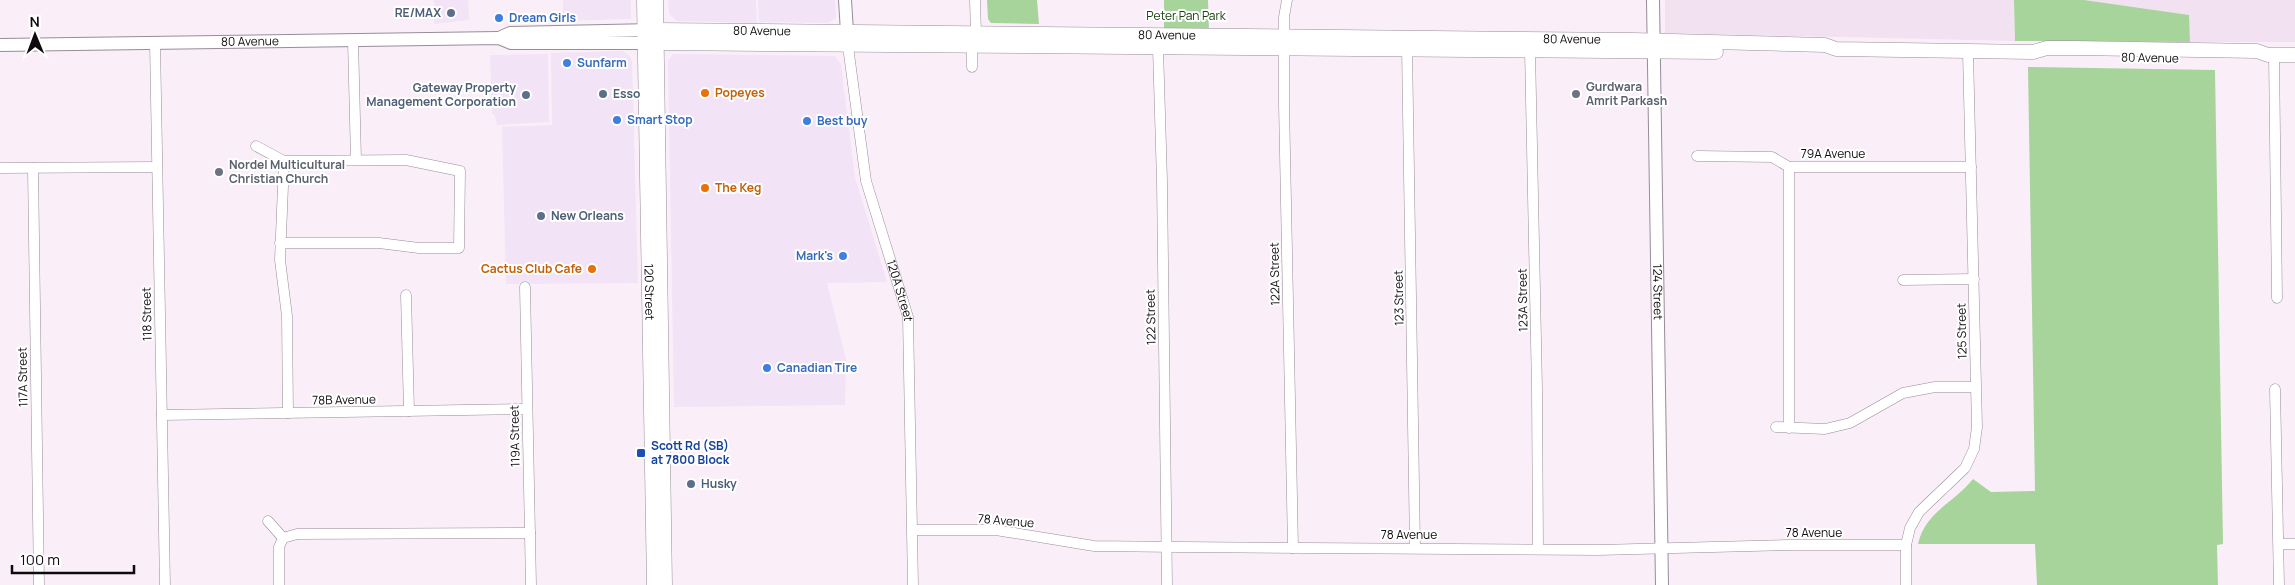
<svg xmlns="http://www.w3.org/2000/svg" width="2295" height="585" font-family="Manrope,sans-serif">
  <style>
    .commercial { fill: #f2e3f6 }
    .built { fill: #f2e1f1 }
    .green { fill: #a6d49a }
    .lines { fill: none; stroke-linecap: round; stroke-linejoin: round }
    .minor-casing { stroke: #978d96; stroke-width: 11 }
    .tertiary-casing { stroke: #978d96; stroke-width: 14 }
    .secondary-casing { stroke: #978d96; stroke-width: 15 }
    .minor { stroke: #fff; stroke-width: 10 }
    .tertiary { stroke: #fff; stroke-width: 12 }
    .secondary { stroke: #fff; stroke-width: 14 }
    .service-dot { fill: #5c6f8a; stroke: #fff; stroke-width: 2 }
    .shop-dot { fill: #3f7fe0; stroke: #fff; stroke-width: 2 }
    .food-dot { fill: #e8710a; stroke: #fff; stroke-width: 2 }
    .worship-dot { fill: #6b7280; stroke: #fff; stroke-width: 2 }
    .transit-dot { fill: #1a4fb4; stroke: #fff; stroke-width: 2 }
    .labels { text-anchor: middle; stroke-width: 4; stroke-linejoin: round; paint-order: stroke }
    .service-label { font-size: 12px; font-weight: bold; fill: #4e5e75; stroke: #fff; text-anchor: start }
    .park-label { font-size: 12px; fill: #1a400f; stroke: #fff }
    .shop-label { font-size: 12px; font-weight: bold; fill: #366cbe; stroke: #fff; text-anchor: start }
    .street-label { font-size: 12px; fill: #0e0a0d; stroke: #fff }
    .worship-label { font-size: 12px; font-weight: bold; fill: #5b616d; stroke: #fff; text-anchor: start }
    .food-label { font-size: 12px; font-weight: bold; fill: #c56008; stroke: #fff; text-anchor: start }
    .transit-label { font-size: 12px; font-weight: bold; fill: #164399; stroke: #fff; text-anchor: start }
  </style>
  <rect width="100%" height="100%" fill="#faeff9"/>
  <path class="commercial" d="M 434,0 L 468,0 L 469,20 L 434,24 Z
    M 563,0 L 631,0 L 631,19 L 563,21 Z
    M 668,0 L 756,0 L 757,23 L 677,21 L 669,14 Z
    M 758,0 L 835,0 L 836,18 L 828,23 L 759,22 Z
    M 623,51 L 630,56 L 632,61 L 638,283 L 506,284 L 502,127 L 552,125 L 551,53 Z
    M 548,54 L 549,122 L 497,125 L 495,116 L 492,113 L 490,55 Z
    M 673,54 L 835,56 L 841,64 L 855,177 L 887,282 L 827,283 L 846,359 L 845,405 L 674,407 L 668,61 Z"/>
  <path class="built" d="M 1665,0 L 2014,0 L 2015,41 L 1665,33 Z
    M 2084,0 L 2295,0 L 2295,42 L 2190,42 L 2188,15 Z"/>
  <path class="green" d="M 987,0 L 1037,0 L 1039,24 L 991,23 L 988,19 Z
    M 1164,0 L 1208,0 L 1209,33 L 1164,32 Z
    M 2014,0 L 2084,0 L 2189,15 L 2190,42 L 2015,41 Z
    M 2028,67 L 2215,70 L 2223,544 L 2217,545 L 2218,585 L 2037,585 L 2035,544 L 1918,544 C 1925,512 1954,503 1973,479 L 1991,492 L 2035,491 Z"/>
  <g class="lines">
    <defs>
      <g id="minor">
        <path d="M 975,0 L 976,34"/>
        <path d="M 1287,0 L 1284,17 L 1284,104 L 1293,548"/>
        <path id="s1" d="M 847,39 L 866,181 L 908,317 L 913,585"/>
        <path d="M 353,40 L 356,160"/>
        <path d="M 155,43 L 165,585"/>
        <path d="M 972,45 L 972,67"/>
        <path d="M 1158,48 L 1162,181 L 1167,585"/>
        <path d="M 1407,48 L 1415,548"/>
        <path d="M 1530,50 L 1537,389 L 1538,549"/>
        <path d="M 2274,55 L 2277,298"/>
        <path d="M 256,146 L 284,161 L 406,160 L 460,171 L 459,248 L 419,248 L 379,243 L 280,243"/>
        <path d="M 1697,156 L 1772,157 L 1789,167 L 1971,167"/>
        <path d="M 284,161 L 280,260 L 287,316 L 288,413"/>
        <path d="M 1789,167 L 1789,428"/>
        <path d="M 0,168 L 157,167"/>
        <path d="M 33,168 L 39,585"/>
        <path d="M 1903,280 L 1974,279"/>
        <path d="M 525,287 L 531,585"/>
        <path d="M 406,295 L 409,411"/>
        <path d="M 2275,389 L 2279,585"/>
        <path d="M 162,415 L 527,409"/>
        <path d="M 1776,427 L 1825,429 L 1850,423 L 1903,393 L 1935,387 L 1975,387"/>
        <path d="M 268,521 L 283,538"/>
        <path d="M 913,530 L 996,530 L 1094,546 L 1178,547 L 1599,550 L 1790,545 L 1906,545"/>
        <path d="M 283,538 L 297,534 L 530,533"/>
        <path d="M 2279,544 L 2295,544"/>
        <path d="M 279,585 L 279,547 L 283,538"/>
        <path d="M 1906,585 L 1906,545 L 1910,528 L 1919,512 L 1965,468 L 1974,449 L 1977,427 L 1968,52"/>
      </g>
      <g id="tertiary">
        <path d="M 845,0 L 847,32"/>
        <path id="s2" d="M 1653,0 L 1662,585"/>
        <path d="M 499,38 L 510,33 L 653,30"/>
        <path id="s3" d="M 0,45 L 499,38 L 511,43 L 655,43"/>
      </g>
      <g id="secondary">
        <path id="s4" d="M 644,0 L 654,585"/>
        <path d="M 656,0 L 665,585"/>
        <path id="s5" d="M 657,30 L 1633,40 L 1825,45 L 1836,49 L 2033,52 L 2047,48 L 2075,48 L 2257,51 L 2268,55 L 2295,55"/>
        <path d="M 657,43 L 1716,52"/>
      </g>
    </defs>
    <use href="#minor" class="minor-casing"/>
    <use href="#tertiary" class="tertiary-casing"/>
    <use href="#secondary" class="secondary-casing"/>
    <use href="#minor" class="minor"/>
    <use href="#tertiary" class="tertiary"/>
    <use href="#secondary" class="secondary"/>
  </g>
  <g class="service-dot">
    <circle cx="451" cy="13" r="5"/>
    <circle cx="603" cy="94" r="5"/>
    <circle cx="526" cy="95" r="5"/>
    <circle cx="541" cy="216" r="5"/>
    <circle cx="691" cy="484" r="5"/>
  </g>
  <g class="shop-dot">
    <circle cx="499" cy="18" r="5"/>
    <circle cx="567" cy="63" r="5"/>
    <circle cx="617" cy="120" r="5"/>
    <circle cx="807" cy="121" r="5"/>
    <circle cx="843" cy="256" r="5"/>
    <circle cx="767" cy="368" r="5"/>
  </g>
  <g class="food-dot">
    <circle cx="705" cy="93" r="5"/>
    <circle cx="705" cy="188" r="5"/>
    <circle cx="592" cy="269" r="5"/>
  </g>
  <g class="worship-dot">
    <circle cx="1576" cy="94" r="5"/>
    <circle cx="219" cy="172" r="5"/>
  </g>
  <rect class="transit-dot" x="636" y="448" width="10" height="10" rx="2.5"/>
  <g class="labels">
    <g class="service-label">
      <text x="441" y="17" text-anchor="end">RE/MAX</text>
      <text x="516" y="92" text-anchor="end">Gateway Property<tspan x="516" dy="14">Management Corporation</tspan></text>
      <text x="613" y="98">Esso</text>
      <text x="551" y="220">New Orleans</text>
      <text x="701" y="488">Husky</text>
    </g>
    <g class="park-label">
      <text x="1186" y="20">Peter Pan Park</text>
    </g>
    <g class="shop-label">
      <text x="509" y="22">Dream Girls</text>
      <text x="577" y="67">Sunfarm</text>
      <text x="627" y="124">Smart Stop</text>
      <text x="817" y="125">Best buy</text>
      <text x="833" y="260" text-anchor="end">Mark's</text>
      <text x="777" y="372">Canadian Tire</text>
    </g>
    <g class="street-label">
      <text dy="4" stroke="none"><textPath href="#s5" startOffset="105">80 Avenue</textPath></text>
      <text dy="4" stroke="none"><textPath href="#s5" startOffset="510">80 Avenue</textPath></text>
      <text dy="4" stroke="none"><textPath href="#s5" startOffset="915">80 Avenue</textPath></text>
      <text dy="4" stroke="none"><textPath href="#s3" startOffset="250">80 Avenue</textPath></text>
      <text transform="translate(2150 58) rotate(1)" y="4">80 Avenue</text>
      <text x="1833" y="158">79A Avenue</text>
      <text transform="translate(1275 274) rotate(-91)" y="4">122A Street</text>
      <text dy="4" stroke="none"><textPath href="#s1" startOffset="258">120A Street</textPath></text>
      <text dy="4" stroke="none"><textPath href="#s4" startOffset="292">120 Street</textPath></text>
      <text dy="4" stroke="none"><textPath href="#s2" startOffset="292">124 Street</textPath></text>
      <text transform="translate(1399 298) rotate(-91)" y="4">123 Street</text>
      <text transform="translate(1523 300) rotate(-91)" y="4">123A Street</text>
      <text transform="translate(147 314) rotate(-91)" y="4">118 Street</text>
      <text transform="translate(1151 317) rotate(-91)" y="4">122 Street</text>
      <text transform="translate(1962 331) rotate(-91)" y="4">125 Street</text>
      <text transform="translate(23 377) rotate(-91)" y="4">117A Street</text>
      <text transform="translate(344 400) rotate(-1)" y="4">78B Avenue</text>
      <text transform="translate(515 436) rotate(-91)" y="4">119A Street</text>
      <text transform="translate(1006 521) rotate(5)" y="4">78 Avenue</text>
      <text x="1814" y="537">78 Avenue</text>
      <text x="1409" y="539">78 Avenue</text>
    </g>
    <g class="worship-label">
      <text x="1586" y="91">Gurdwara<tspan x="1586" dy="14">Amrit Parkash</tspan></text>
      <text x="229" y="169">Nordel Multicultural<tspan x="229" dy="14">Christian Church</tspan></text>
    </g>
    <g class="food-label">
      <text x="715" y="97">Popeyes</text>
      <text x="715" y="192">The Keg</text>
      <text x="582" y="273" text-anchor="end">Cactus Club Cafe</text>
    </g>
    <g class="transit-label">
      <text x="651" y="450">Scott Rd (SB)<tspan x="651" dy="14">at 7800 Block</tspan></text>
    </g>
  </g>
  <g transform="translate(35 35) rotate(359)" stroke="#ffffff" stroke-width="4" paint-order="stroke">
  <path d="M0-4L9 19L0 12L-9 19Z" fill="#0e0a0d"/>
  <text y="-8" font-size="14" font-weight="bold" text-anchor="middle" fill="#0e0a0d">N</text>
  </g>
  <path d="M12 565v8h122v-8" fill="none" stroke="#0e0a0d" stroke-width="2.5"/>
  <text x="20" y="565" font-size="15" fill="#0e0a0d" stroke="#ffffff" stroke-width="4" paint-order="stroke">100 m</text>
</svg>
